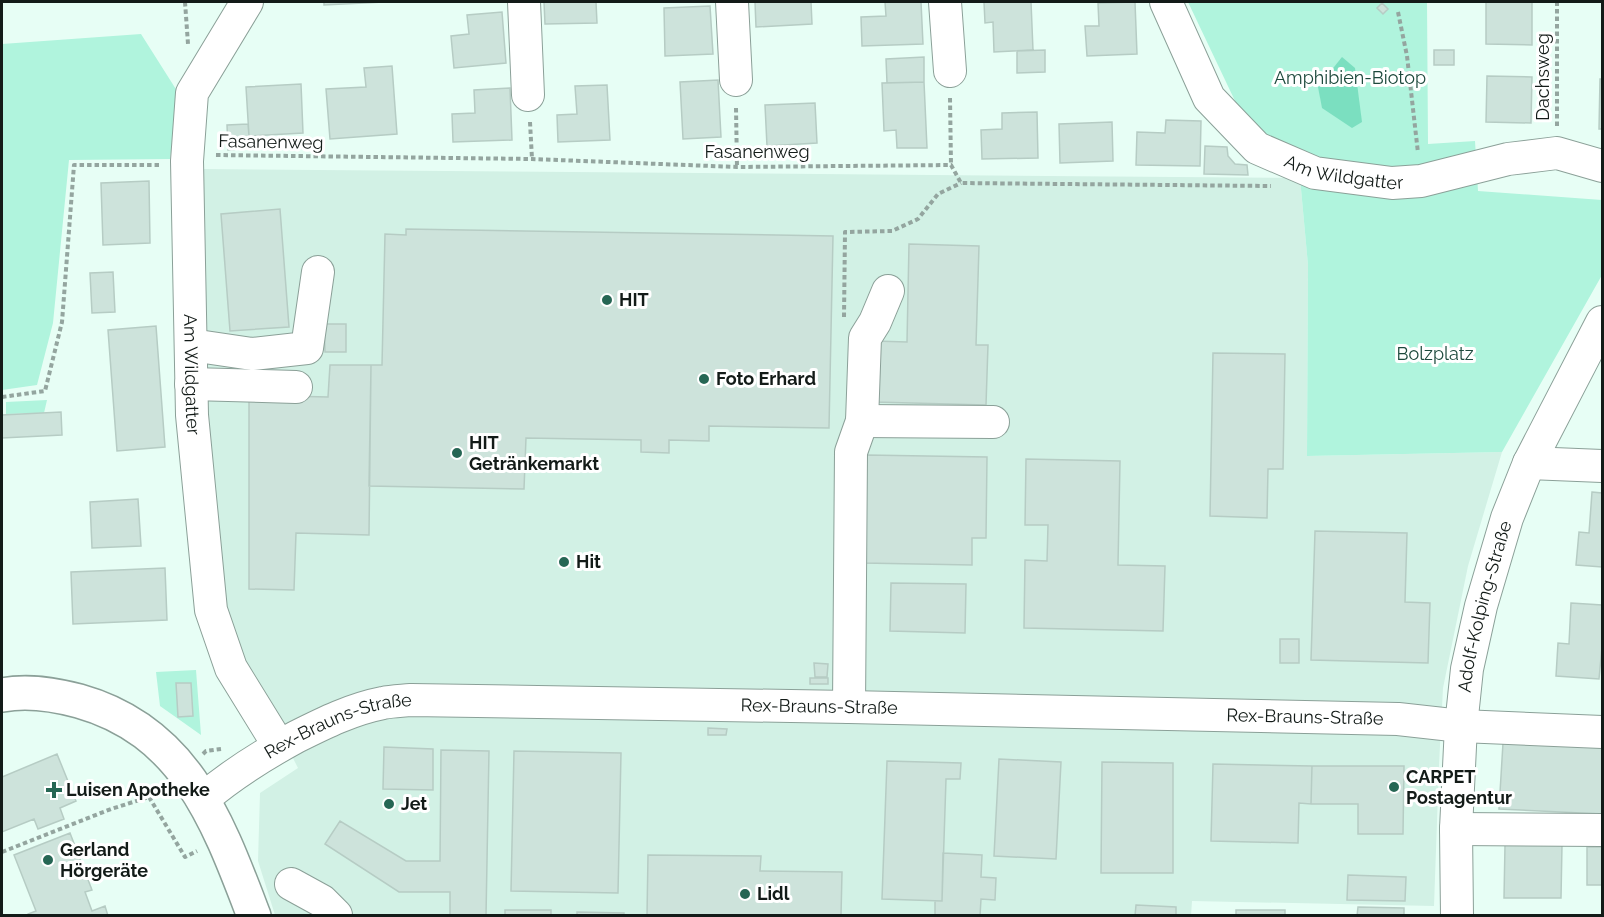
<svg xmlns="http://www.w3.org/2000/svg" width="1604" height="917" font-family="Raleway,sans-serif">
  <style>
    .built { fill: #d2f1e5 }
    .green { fill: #b0f4dd }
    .water { fill: #7bdfc0 }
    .building { fill: #cde3db; stroke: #b6ccc4; stroke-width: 1.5 }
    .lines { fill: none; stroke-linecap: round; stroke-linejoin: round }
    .minor-casing { stroke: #8ba098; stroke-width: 34 }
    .major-casing { stroke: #8ba098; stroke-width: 36 }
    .path { stroke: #94a59f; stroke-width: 4; stroke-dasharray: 4.5 3; stroke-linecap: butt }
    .minor { stroke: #fff; stroke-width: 32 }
    .major { stroke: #fff; stroke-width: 33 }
    .poi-dot { fill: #266654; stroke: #fff; stroke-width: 2 }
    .labels { text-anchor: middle; stroke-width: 6; stroke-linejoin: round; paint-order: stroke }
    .street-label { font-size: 18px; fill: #131b18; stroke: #fff }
    .park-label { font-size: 18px; fill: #1c493c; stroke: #fff }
    .poi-label { font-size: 18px; font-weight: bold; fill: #131b18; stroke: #fff; text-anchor: start }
  </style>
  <rect width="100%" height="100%" fill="#e7fef5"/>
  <path class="built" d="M 201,169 L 1300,178 L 1308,265 L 1307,456 L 1502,452 L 1468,566 L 1443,688 L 1439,765 L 1434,906 L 1192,901 L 1191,916 L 275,915 L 258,861 L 260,793 L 298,768 L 265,703 L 240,660 L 224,600 L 207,414 Z"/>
  <path class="green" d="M 1188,2 L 1427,2 L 1428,144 L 1475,141 L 1478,191 L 1602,200 L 1602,275 L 1502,452 L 1307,456 L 1308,265 L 1300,178 L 1236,103 Z
    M 141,34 L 179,94 L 170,159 L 69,160 L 53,323 L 37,385 L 2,390 L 2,44 Z
    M 47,400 L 44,413 L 6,414 L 6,402 Z
    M 196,670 L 201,735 L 160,706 L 156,672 Z"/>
  <path class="water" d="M 1342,57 L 1355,68 L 1362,122 L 1352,128 L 1322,108 L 1318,87 Z"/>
  <path class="building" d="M 324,2 L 384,2 L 324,5 Z
    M 544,2 L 596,2 L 597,23 L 545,24 Z
    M 755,2 L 811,2 L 812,24 L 756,27 Z
    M 885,2 L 921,2 L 923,44 L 862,46 L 861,17 L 886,16 Z
    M 984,2 L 1031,2 L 1033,50 L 994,52 L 993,22 L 985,23 Z
    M 1135,2 L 1137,54 L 1087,56 L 1085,26 L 1099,26 L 1098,3 Z
    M 1486,2 L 1532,2 L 1532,45 L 1486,44 Z
    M 1382,3 L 1388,9 L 1383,14 L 1377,8 Z
    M 710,6 L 713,54 L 665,56 L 664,8 Z
    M 502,12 L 506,63 L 454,68 L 451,36 L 469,34 L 467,15 Z
    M 1045,50 L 1045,72 L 1017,73 L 1017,51 Z
    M 1434,50 L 1454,50 L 1454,65 L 1434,65 Z
    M 924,57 L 924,82 L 887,83 L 886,59 Z
    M 392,66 L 397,134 L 330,139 L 326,89 L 366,87 L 364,68 Z
    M 1487,76 L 1532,77 L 1531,123 L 1486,122 Z
    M 1600,79 L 1602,79 L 1602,129 L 1599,129 Z
    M 718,80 L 721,137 L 683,139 L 680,82 Z
    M 924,82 L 927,148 L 897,148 L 896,130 L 884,131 L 882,83 Z
    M 301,84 L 303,133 L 249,136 L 246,87 Z
    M 607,85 L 610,140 L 558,142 L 557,115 L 577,114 L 575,86 Z
    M 510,88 L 512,140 L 453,142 L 452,114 L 475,113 L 474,90 Z
    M 815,103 L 817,143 L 767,146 L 765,105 Z
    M 1037,112 L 1038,158 L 982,159 L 981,130 L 1002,129 L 1002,113 Z
    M 1166,120 L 1201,121 L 1200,166 L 1136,165 L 1137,132 L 1165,133 Z
    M 1112,122 L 1113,161 L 1060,163 L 1059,124 Z
    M 248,124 L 250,148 L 228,150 L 227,125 Z
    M 1205,146 L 1227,147 L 1228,156 L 1235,164 L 1247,165 L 1248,175 L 1204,174 Z
    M 149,181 L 150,243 L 103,245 L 101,183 Z
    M 280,209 L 289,327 L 230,331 L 221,214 Z
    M 406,229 L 833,236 L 829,428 L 709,426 L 709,441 L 669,440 L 669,453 L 641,452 L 641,440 L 526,438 L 524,489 L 369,486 L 371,365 L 382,365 L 385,234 L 406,235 Z
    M 909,244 L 979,246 L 976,345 L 988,345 L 986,405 L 874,402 L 875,341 L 907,342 Z
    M 113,272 L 115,312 L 92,313 L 90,273 Z
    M 324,324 L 346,324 L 346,352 L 325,352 Z
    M 156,326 L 165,447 L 117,451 L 108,330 Z
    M 1213,353 L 1285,354 L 1283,469 L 1268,469 L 1267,518 L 1210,516 Z
    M 330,365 L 371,365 L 369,535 L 296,533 L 294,590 L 249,589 L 249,395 L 328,397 Z
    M 61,412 L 62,435 L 2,438 L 2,415 Z
    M 866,455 L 987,457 L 986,538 L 972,538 L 972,565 L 863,563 Z
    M 1026,459 L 1120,461 L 1118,565 L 1165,566 L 1163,631 L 1024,628 L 1025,560 L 1047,561 L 1048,525 L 1025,525 Z
    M 1592,492 L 1602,493 L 1602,567 L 1576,565 L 1579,532 L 1589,533 Z
    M 138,499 L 141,546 L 92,548 L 90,502 Z
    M 1315,531 L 1407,533 L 1405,602 L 1430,603 L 1428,663 L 1311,660 Z
    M 165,568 L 167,620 L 73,624 L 71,572 Z
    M 891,583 L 966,584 L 965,633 L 890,631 Z
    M 1571,603 L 1602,605 L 1602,647 L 1599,679 L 1556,676 L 1558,643 L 1569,644 Z
    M 1280,639 L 1299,639 L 1299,663 L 1280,663 Z
    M 814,663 L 828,664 L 827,677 L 815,677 Z
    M 810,678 L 828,678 L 828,684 L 810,684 Z
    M 176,683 L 191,683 L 193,716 L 178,717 Z
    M 708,728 L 727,729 L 726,735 L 708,735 Z
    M 1503,743 L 1602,747 L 1602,814 L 1499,809 Z
    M 384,747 L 433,749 L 433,790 L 383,789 Z
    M 441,750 L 489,751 L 486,916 L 450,916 L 450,892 L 399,892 L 325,844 L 340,821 L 406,861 L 440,861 Z
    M 514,751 L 621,753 L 618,893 L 511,891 Z
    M 57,754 L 76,801 L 60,808 L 64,819 L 38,829 L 34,819 L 2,832 L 2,777 Z
    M 999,759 L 1061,762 L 1056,859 L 994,856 Z
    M 887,761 L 961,763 L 960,779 L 946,779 L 942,901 L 882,899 Z
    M 1102,762 L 1173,763 L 1173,873 L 1101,873 Z
    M 1213,764 L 1312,766 L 1311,804 L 1299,803 L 1298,843 L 1211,841 Z
    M 1312,766 L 1404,766 L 1403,834 L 1358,834 L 1358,804 L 1311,804 Z
    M 70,833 L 92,890 L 85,892 L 92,911 L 105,906 L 108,916 L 28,916 L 28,914 L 36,911 L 14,855 Z
    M 1505,845 L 1562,845 L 1561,898 L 1504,898 Z
    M 1587,847 L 1602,847 L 1602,885 L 1587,885 Z
    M 943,853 L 982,855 L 981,877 L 996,878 L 995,900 L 981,899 L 980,916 L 935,916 L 935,901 L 942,901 Z
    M 648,855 L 761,856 L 760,871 L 842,872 L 841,916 L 647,916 Z
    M 1348,875 L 1406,877 L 1405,901 L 1347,900 Z
    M 1136,905 L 1176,907 L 1176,916 L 1135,916 Z
    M 1358,907 L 1404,908 L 1404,916 L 1357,916 Z
    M 505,910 L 551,910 L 551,916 L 505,916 Z
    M 1236,910 L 1285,910 L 1285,916 L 1236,916 Z
    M 577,912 L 624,913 L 624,916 L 577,916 Z"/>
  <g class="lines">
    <defs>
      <g id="minor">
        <path id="s1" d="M 247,2 L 192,93 L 187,161 L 192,415 L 211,610 L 231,668 L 279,746"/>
        <path d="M 524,2 L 528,95"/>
        <path d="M 732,2 L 736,80"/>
        <path d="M 945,2 L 950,71"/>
        <path id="s2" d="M 1166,2 L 1209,98 L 1257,148 L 1315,173 L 1392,183 L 1421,181 L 1508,159 L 1557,153 L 1602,166"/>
        <path d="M 191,345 L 252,354 L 307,348 L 318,272"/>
        <path d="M 191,384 L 296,387"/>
        <path d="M 862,421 L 993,422"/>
        <path d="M 1529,463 L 1602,466"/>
        <path d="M 849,707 L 851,452 L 862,421 L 865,338 L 875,322 L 888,291"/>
        <path id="s3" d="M 203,799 C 232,774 263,755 296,737 C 324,723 352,709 383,703 C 392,701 401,701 411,700 L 849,707 L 1398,719 L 1461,726 L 1602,732"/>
        <path d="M 1456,829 L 1602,830"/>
        <path d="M 291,884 L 322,901 L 336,915 L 334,916"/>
        <path id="s4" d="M 1457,916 L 1456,829 L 1461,726 L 1467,669 L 1481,606 L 1507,518 L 1529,463 L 1602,322"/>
      </g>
      <path id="major" d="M 2,695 C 28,690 53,694 79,701 C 186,731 218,822 254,916"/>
    </defs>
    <use href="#minor" class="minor-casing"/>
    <use href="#major" class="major-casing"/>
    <path class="path" d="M 185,2 L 188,44
      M 1398,12 L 1407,56 L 1418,153
      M 950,98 L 951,165
      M 736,108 L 737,167
      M 530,122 L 532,159
      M 1557,126 L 1557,2
      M 216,155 L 532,159 L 737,167 L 951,165 L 961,183 L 1271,186
      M 844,317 L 845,232 L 892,231 L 918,219 L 938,194 L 961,183
      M 2,397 L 45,391 L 62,322 L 74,165 L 159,165
      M 203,754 L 206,751 L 221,749
      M 149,797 L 185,857 L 197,851
      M 2,852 L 111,809 L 149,797 L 160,788"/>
    <use href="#minor" class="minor"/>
    <use href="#major" class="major"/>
  </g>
  <g class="poi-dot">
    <circle cx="607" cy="300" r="6"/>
    <circle cx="704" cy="379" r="6"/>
    <circle cx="457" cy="453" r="6"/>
    <circle cx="564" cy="562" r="6"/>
    <circle cx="1394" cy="787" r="6"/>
    <path d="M51 781h6v6h6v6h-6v6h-6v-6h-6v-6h6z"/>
    <circle cx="389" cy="804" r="6"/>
    <circle cx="48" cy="860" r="6"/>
    <circle cx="745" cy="894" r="6"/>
  </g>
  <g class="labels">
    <g class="street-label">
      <text transform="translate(1543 77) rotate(-90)" y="6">Dachsweg</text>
      <text transform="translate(271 142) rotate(1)" y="6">Fasanenweg</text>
      <text x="757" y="158">Fasanenweg</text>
      <text dy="6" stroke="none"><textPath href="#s2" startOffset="266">Am Wildgatter</textPath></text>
      <text dy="6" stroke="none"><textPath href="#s1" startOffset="388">Am Wildgatter</textPath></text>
      <text dy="6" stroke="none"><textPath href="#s4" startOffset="312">Adolf-Kolping-Straße</textPath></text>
      <text dy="6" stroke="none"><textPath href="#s3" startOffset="642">Rex-Brauns-Straße</textPath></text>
      <text dy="6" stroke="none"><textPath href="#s3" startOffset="1128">Rex-Brauns-Straße</textPath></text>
      <text dy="6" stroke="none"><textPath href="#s3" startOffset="156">Rex-Brauns-Straße</textPath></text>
    </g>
    <g class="park-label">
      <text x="1350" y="84">Amphibien-Biotop</text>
      <text x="1435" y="360">Bolzplatz</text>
    </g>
    <g class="poi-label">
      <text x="619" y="306">HIT</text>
      <text x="716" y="385">Foto Erhard</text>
      <text x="469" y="449">HIT<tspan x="469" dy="21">Getränkemarkt</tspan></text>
      <text x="576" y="568">Hit</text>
      <text x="1406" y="783">CARPET<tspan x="1406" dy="21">Postagentur</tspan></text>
      <text x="66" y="796">Luisen Apotheke</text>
      <text x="401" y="810">Jet</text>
      <text x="60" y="856">Gerland<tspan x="60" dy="21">Hörgeräte</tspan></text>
      <text x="757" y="900">Lidl</text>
    </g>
  </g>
  <rect width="1604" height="917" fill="none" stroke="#131b18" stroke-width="6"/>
</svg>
